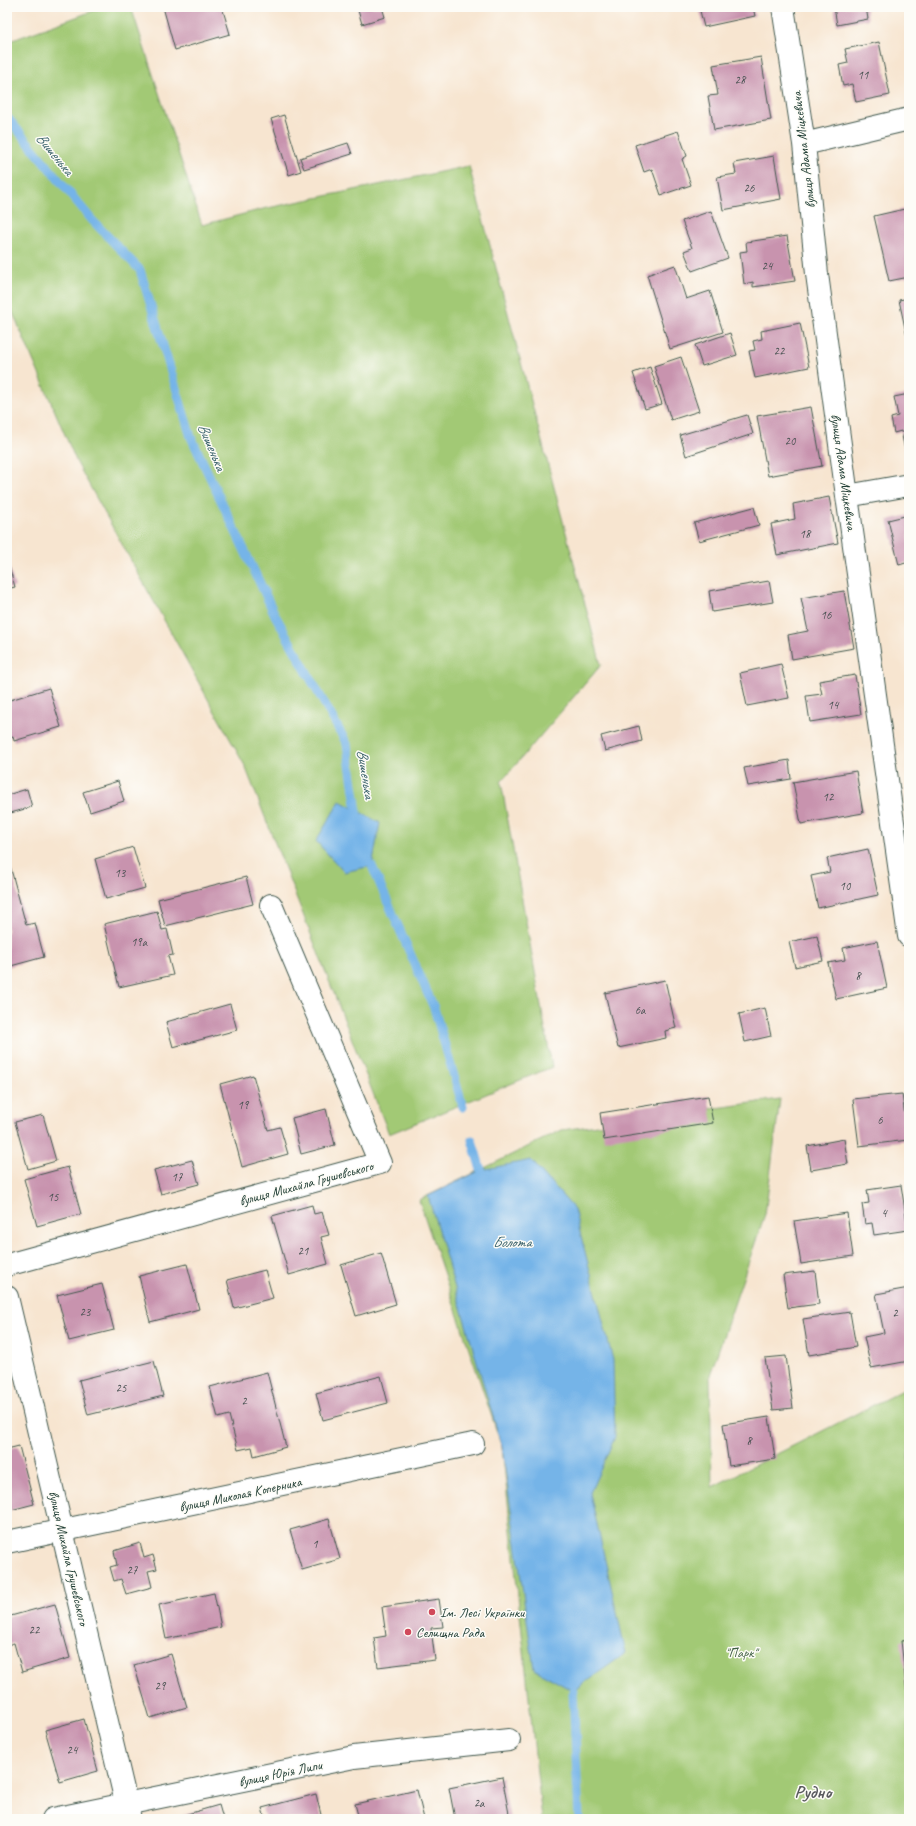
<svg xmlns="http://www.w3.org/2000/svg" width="916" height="1826" font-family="Caveat,sans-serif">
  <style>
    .green { fill: #a2c974; stroke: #608354 }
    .water { fill: #74b4e8; stroke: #4a788e }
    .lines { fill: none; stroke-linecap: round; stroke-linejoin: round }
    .stream { stroke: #74b4e8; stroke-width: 9 }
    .building { fill: #c893ae }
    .minor-casing { stroke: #3f564b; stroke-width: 24 }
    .tertiary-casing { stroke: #3f564b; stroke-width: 24 }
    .minor { stroke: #fff; stroke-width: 22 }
    .tertiary { stroke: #fff; stroke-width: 22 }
    .poi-dot { fill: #d1495b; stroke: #fdfcf7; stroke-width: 1.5 }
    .labels { text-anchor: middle; stroke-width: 3; stroke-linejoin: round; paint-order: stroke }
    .number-label { font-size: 12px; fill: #495252 }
    .street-label { font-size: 14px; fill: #1f3d34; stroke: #fdfcf7 }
    .poi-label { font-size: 14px; fill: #1f3d34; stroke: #fdfcf7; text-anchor: start }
    .park-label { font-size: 14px; fill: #406044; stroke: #fdfcf7 }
    .water-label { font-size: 15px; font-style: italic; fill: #39616a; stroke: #fdfcf7 }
    .district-label { font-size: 18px; font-weight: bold; fill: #5a5b5f; stroke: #fdfcf7 }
  </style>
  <rect width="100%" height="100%" fill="#fdfcf7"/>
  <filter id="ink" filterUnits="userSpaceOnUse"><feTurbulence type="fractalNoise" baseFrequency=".025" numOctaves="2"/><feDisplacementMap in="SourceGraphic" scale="8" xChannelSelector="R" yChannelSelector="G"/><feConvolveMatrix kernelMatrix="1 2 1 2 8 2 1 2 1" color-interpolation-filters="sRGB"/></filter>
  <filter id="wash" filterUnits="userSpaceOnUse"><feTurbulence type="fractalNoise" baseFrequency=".012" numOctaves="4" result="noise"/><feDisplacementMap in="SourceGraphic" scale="16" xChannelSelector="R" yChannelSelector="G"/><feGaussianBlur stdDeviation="0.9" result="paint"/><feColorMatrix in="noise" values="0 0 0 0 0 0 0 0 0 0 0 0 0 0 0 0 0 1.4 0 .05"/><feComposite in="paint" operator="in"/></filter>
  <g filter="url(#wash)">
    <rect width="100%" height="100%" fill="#f7e5d0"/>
    <path class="green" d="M 104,7 L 131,7 L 202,225 L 263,209 L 469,166 L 601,665 L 501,782 L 552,1067 L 389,1134 L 245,766 L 77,463 L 7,299 L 7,42 Z
      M 780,1099 L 765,1214 L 710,1375 L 712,1487 L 909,1387 L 909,1819 L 542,1819 L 502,1447 L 419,1200 L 562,1130 Z"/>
    <path class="water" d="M 340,801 L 380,823 L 372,866 L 344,872 L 316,841 Z
      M 531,1160 L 574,1209 L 613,1360 L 615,1437 L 590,1493 L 626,1653 L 573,1691 L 534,1669 L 502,1447 L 428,1196 L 481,1170 Z"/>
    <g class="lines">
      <path class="stream" d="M 7,117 L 92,220 L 140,270 L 191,437 L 275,615 L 347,744 L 357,811
        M 372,866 L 434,1008 L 463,1107
        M 472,1140 L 481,1170
        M 573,1691 L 579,1819"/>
    </g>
    <g id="blocks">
      <path class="building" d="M 163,7 L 222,7 L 230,34 L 175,50 Z
        M 357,7 L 382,7 L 385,17 L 362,24 Z
        M 699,7 L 753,7 L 755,16 L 704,27 Z
        M 834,7 L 866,7 L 868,19 L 837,25 Z
        M 879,42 L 890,95 L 856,102 L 852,84 L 843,86 L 839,65 L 848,63 L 845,49 Z
        M 761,57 L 771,120 L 714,130 L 708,96 L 718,95 L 713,65 Z
        M 284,115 L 301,171 L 289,175 L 271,119 Z
        M 678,131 L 687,156 L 682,159 L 691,185 L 661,195 L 652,169 L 644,172 L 635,145 Z
        M 348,143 L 352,154 L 304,169 L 300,158 Z
        M 774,156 L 781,199 L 723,210 L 717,177 L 736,174 L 734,163 Z
        M 909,208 L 909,277 L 889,281 L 874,216 Z
        M 711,211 L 728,258 L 692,271 L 684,251 L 692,248 L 682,221 Z
        M 787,236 L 795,281 L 753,287 L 753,282 L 744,284 L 740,252 L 747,251 L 746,242 Z
        M 675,265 L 686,299 L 710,291 L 723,332 L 670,349 L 647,275 Z
        M 909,298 L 909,342 L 908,342 L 899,300 Z
        M 800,323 L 809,367 L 755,378 L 749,351 L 755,350 L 753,341 L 762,339 L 761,331 Z
        M 730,333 L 737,355 L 702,366 L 695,345 Z
        M 681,357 L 699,411 L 671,420 L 654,366 Z
        M 650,367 L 662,404 L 645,409 L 633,373 Z
        M 909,394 L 909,454 L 906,455 L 901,431 L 894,433 L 891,418 L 898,416 L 894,397 Z
        M 811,407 L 822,466 L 768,476 L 757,416 Z
        M 747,415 L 753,434 L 686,456 L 680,435 Z
        M 829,497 L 838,543 L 777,555 L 771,524 L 795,519 L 793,504 Z
        M 754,507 L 759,525 L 699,541 L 694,523 Z
        M 909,515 L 909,562 L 899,565 L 888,520 Z
        M 7,566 L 9,566 L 15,587 L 7,589 Z
        M 769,581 L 773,602 L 712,612 L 709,591 Z
        M 844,591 L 854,648 L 792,659 L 788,635 L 808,631 L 801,598 Z
        M 781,664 L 789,698 L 747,706 L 740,673 Z
        M 855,675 L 861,714 L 810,722 L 806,696 L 822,694 L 819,681 Z
        M 49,688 L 61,727 L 14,741 L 13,736 L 7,738 L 7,701 Z
        M 639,726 L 642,741 L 605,751 L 601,736 Z
        M 789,760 L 791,779 L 748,786 L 744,768 Z
        M 856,771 L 863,813 L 801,824 L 793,782 Z
        M 118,781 L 124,801 L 90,812 L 83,792 Z
        M 27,789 L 32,807 L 7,814 L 7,795 Z
        M 133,847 L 145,888 L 106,899 L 95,859 Z
        M 868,849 L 878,895 L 818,908 L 811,876 L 830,872 L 827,858 Z
        M 7,858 L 8,858 L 26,925 L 35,923 L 44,957 L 7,967 Z
        M 246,877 L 253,904 L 165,926 L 158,899 Z
        M 157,911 L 162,930 L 167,929 L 173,955 L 168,956 L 173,975 L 119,987 L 104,924 Z
        M 817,936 L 823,961 L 795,967 L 789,942 Z
        M 877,941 L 887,988 L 836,999 L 828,963 L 845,960 L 843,948 Z
        M 665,980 L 676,1028 L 665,1031 L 666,1038 L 618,1048 L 605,993 Z
        M 230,1004 L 237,1030 L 173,1047 L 166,1022 Z
        M 765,1008 L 771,1036 L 745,1042 L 739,1014 Z
        M 253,1075 L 268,1130 L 280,1127 L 288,1154 L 242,1167 L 220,1084 Z
        M 902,1094 L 908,1140 L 859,1146 L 853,1099 Z
        M 708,1096 L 713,1123 L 604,1140 L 600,1113 Z
        M 326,1109 L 335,1145 L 301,1154 L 292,1118 Z
        M 43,1115 L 56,1161 L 28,1169 L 15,1122 Z
        M 844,1139 L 848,1164 L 811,1170 L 807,1146 Z
        M 192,1160 L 199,1184 L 161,1194 L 154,1170 Z
        M 68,1167 L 81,1214 L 37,1226 L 24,1179 Z
        M 901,1185 L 908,1230 L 874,1235 L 872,1223 L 865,1224 L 862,1204 L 869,1203 L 867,1190 Z
        M 312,1205 L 314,1214 L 322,1212 L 329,1235 L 321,1237 L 328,1264 L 289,1275 L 272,1216 Z
        M 847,1213 L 853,1256 L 801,1264 L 794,1221 Z
        M 381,1253 L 396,1304 L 356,1316 L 341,1265 Z
        M 187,1264 L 199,1309 L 150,1322 L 139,1276 Z
        M 265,1270 L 273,1298 L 234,1308 L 227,1280 Z
        M 815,1271 L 819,1304 L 788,1308 L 783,1275 Z
        M 102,1284 L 114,1330 L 69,1341 L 57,1295 Z
        M 909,1288 L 909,1361 L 871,1368 L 864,1337 L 884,1333 L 876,1294 Z
        M 850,1312 L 856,1347 L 809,1355 L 803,1319 Z
        M 786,1356 L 793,1408 L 773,1410 L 765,1358 Z
        M 154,1361 L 163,1396 L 88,1415 L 79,1380 Z
        M 267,1372 L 286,1447 L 254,1456 L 252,1447 L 238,1450 L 229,1415 L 218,1418 L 210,1387 Z
        M 381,1376 L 388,1403 L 323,1420 L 316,1393 Z
        M 769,1417 L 775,1459 L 729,1466 L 723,1424 Z
        M 19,1446 L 34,1504 L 7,1511 L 7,1449 Z
        M 329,1519 L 340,1559 L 302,1570 L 290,1530 Z
        M 140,1543 L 144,1558 L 153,1555 L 157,1569 L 148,1571 L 152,1587 L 126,1594 L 121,1579 L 114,1581 L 110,1567 L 117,1565 L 114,1551 Z
        M 214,1593 L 221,1627 L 166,1639 L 159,1605 Z
        M 439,1599 L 443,1627 L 431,1628 L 435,1660 L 378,1667 L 374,1638 L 386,1636 L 382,1607 Z
        M 55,1604 L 70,1658 L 22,1672 L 14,1643 L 7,1645 L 7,1617 Z
        M 909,1640 L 909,1704 L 908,1704 L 901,1641 Z
        M 171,1654 L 187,1707 L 150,1718 L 134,1665 Z
        M 84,1719 L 98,1771 L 60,1782 L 45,1730 Z
        M 502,1777 L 510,1819 L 455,1819 L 449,1788 Z
        M 417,1790 L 424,1819 L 359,1819 L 355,1804 Z
        M 316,1794 L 322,1819 L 265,1819 L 262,1808 Z
        M 219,1805 L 223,1819 L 177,1819 L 177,1817 Z"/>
    </g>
  </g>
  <g filter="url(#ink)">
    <use href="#blocks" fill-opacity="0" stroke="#3f564b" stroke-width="1"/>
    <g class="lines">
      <defs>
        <path id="minor" d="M 783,7 L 804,144 L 817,274 L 847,496 L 909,936
          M 804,144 L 909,119
          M 847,496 L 909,485
          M 7,1265 L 380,1163 L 271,905
          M 7,1542 L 473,1444
          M 53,1819 L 354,1757 L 509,1740"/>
        <path id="tertiary" d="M 7,1297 L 130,1819"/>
      </defs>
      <use href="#minor" class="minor-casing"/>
      <use href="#tertiary" class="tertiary-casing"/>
      <use href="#minor" class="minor"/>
      <use href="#tertiary" class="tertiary"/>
    </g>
  </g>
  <g class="poi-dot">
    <circle cx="432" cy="1612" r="4"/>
    <circle cx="408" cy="1632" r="4"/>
  </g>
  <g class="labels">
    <g class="number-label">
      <text x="863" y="79">11</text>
      <text x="740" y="84">28</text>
      <text x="749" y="192">26</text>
      <text x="767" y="270">24</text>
      <text x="779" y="355">22</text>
      <text x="790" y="445">20</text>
      <text x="805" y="538">18</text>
      <text x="826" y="619">16</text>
      <text x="833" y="709">14</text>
      <text x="828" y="801">12</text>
      <text x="120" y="877">13</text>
      <text x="845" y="890">10</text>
      <text x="139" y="946">19а</text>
      <text x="858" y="980">8</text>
      <text x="640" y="1014">6а</text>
      <text x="243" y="1109">19</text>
      <text x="880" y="1124">6</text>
      <text x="177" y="1181">17</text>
      <text x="53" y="1201">15</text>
      <text x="884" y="1217">4</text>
      <text x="303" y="1255">21</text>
      <text x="85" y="1316">23</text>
      <text x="895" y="1317">2</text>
      <text x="121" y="1392">25</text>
      <text x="244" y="1405">2</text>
      <text x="749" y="1445">8</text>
      <text x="315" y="1548">1</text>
      <text x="132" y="1574">27</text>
      <text x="34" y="1634">22</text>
      <text x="160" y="1690">29</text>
      <text x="72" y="1754">24</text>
      <text x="479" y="1807">2а</text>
    </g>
    <g class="street-label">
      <text transform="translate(803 150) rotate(-97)" y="5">вулиця Адама Міцкевича</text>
      <text transform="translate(844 472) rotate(82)" y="5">вулиця Адама Міцкевича</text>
      <text transform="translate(306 1183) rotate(-15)" y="5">вулиця Михайла Грушевського</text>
      <text transform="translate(240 1494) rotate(-12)" y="5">вулиця Миколая Коперника</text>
      <text transform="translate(69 1558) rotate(77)" y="5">вулиця Михайла Грушевського</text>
      <text transform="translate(280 1773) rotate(-12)" y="5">вулиця Юрія Липи</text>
    </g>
    <g class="poi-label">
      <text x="440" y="1617">Ім. Лесі Українки</text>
      <text x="416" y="1637">Селищна Рада</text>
    </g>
    <g class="park-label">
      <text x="741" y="1657">"Парк"</text>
    </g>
    <g class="water-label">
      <text transform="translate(55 154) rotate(51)" y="5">Вишенька</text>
      <text transform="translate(212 447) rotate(67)" y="5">Вишенька</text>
      <text transform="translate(366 774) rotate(81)" y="5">Вишенька</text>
      <text x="512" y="1247">Болота</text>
    </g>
    <g class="district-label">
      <text x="813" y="1798">Рудно</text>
    </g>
  </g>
  <rect width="916" height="1826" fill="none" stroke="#fdfcf7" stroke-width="24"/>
</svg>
